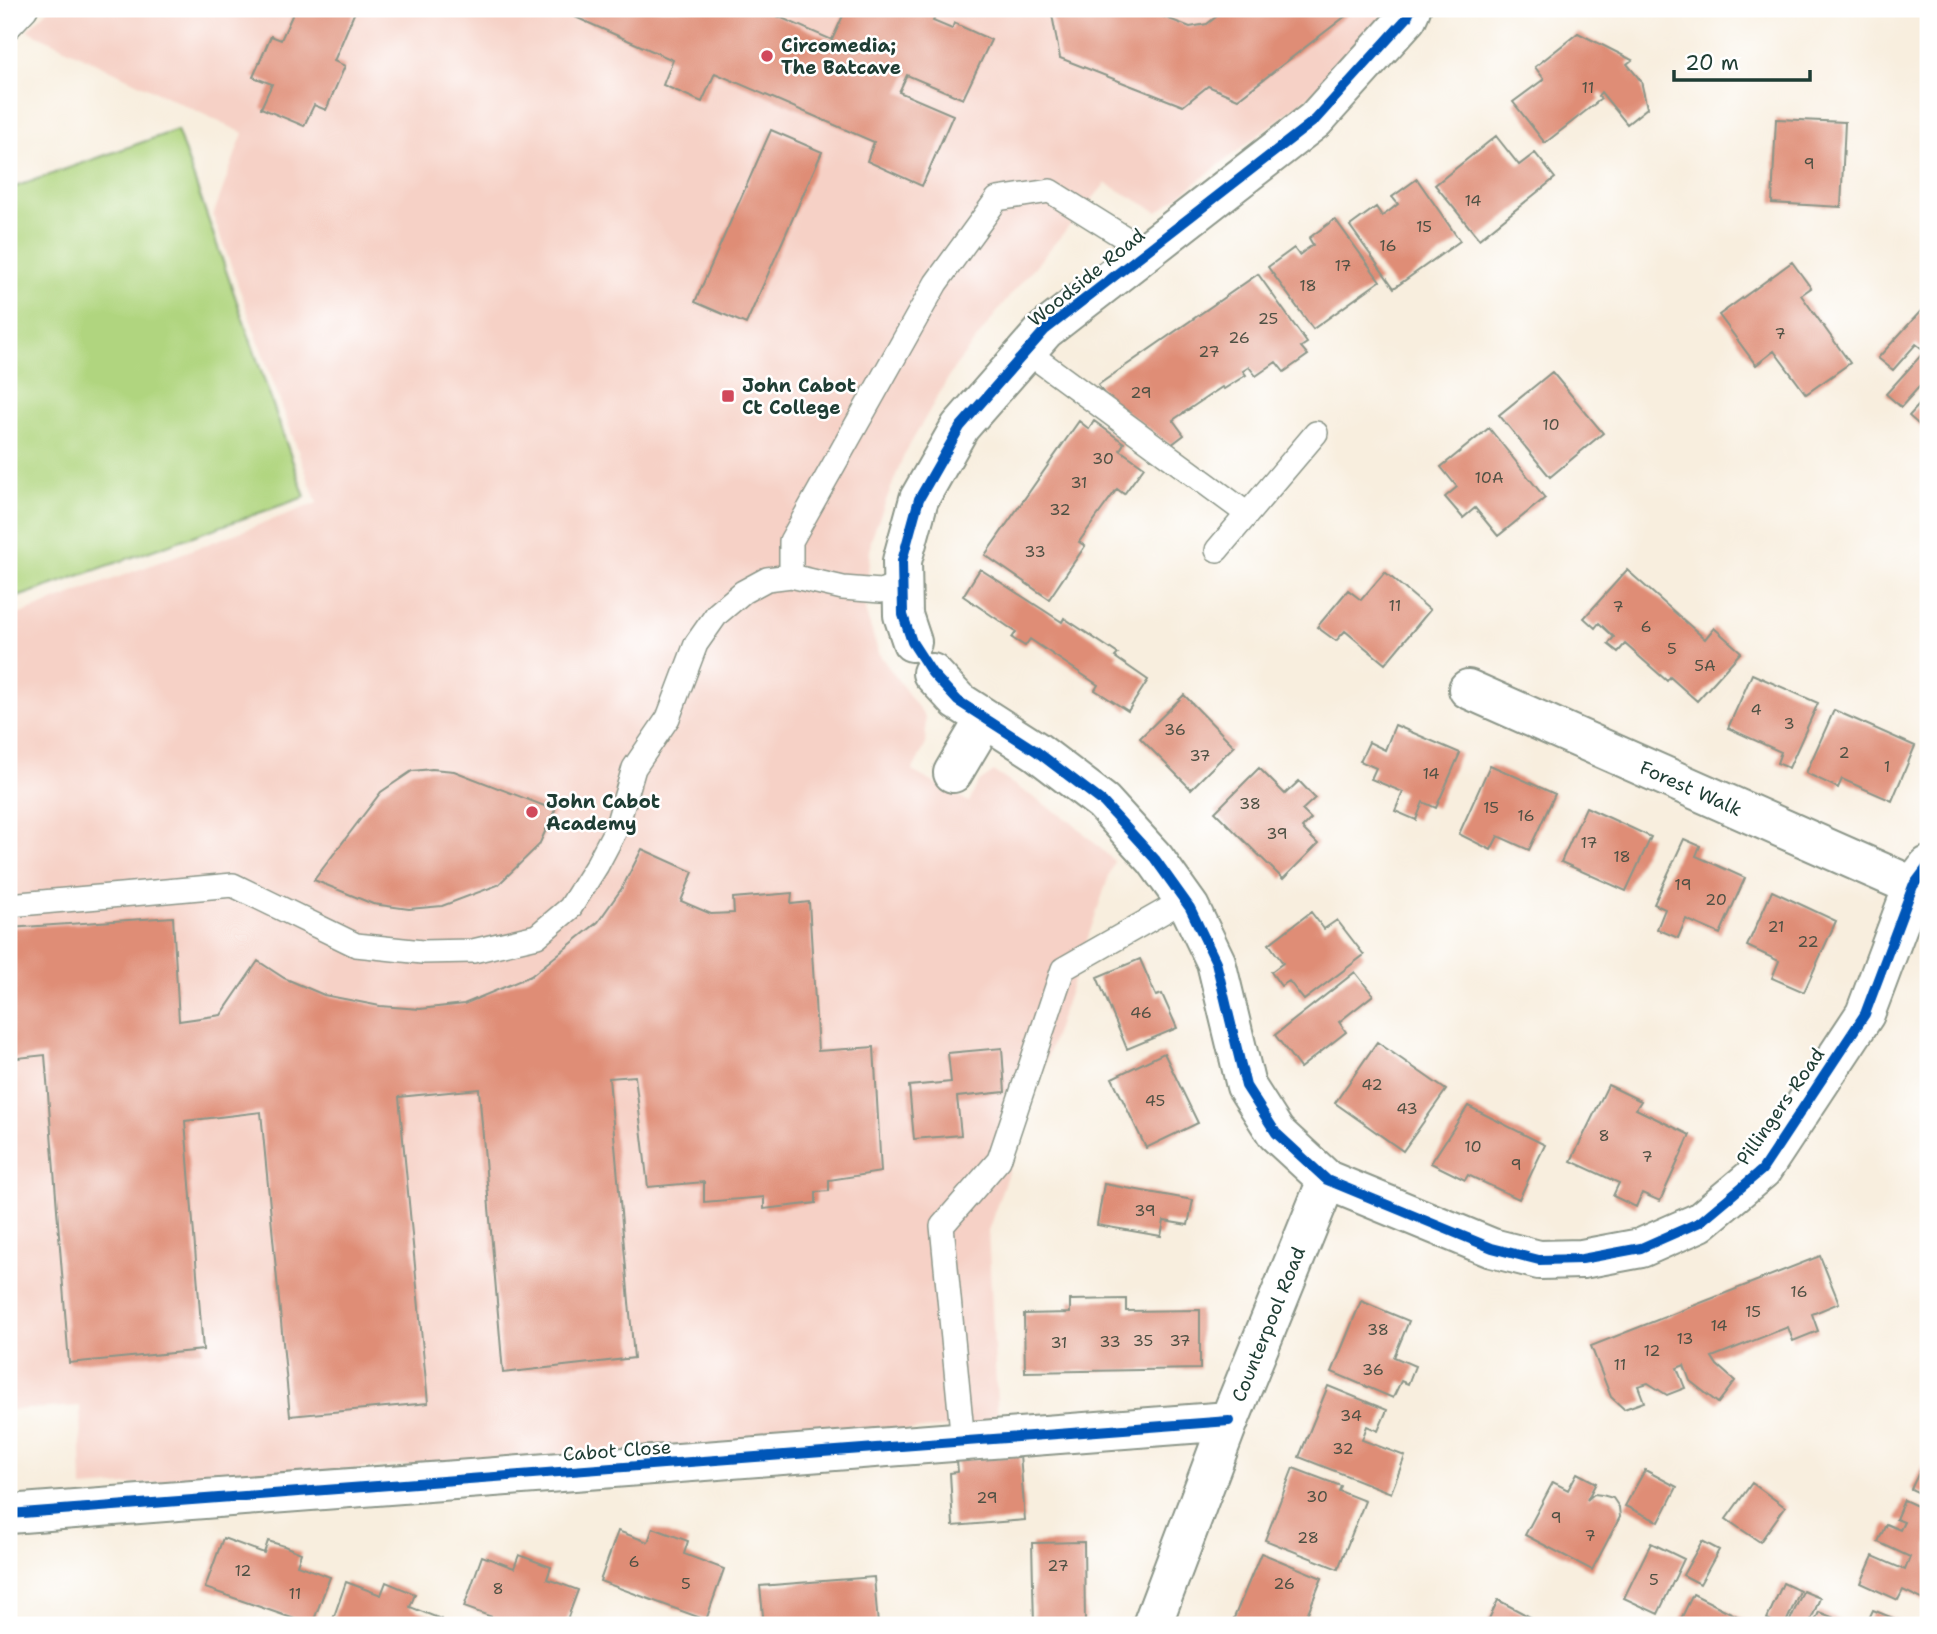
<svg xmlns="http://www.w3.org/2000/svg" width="1937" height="1634" font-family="'Shantell Sans',sans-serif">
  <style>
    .built { fill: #f6d1c6 }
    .green { fill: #b0d57f; stroke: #68895a; stroke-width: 2 }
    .building { fill: #df8d76 }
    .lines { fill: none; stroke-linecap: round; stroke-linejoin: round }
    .service-casing { stroke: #8c9689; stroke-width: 26 }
    .minor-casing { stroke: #8c9689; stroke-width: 42 }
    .service { stroke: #fff; stroke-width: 23 }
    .minor { stroke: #fff; stroke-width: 38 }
    .cycleway-casing { stroke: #fff; stroke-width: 15 }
    .cycleway { stroke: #0057b8; stroke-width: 10 }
    .poi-dot { fill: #d1495b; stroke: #fff; stroke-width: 2.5 }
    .labels { text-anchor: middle; stroke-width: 5; stroke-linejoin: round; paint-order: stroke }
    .number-label { font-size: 16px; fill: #4f5144 }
    .poi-label { font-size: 19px; font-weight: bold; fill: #1f3d34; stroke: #fff; text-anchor: start }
    .street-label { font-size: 19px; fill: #1f3d34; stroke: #fff }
  </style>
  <rect width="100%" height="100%" fill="#fff"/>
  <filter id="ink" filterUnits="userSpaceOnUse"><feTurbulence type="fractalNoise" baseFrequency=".0143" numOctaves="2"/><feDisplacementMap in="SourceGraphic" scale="14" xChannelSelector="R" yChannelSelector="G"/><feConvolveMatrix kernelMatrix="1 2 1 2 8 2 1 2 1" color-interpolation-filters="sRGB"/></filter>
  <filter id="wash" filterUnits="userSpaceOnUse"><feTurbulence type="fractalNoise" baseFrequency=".00686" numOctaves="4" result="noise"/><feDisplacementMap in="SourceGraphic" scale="28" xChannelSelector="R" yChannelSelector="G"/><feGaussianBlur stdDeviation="1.57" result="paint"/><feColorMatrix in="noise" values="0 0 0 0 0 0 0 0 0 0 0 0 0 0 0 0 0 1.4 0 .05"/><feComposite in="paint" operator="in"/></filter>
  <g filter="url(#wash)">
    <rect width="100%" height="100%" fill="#f8eede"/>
    <path class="built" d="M 49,9 L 1389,9 L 1382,22 L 1312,94 L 1158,212 L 1106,183 L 1009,297 L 954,368 L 904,455 L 871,539 L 865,610 L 879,654 L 925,717 L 926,744 L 912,771 L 969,802 L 978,783 L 994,772 L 1072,822 L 1114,861 L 988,1231 L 998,1424 L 82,1488 L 80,1406 L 9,1410 L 9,618 L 317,503 L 213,216 L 243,133 L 27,30 Z"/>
    <path class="green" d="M 177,130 L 305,497 L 9,600 L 9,189 Z"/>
    <g id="blocks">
      <path class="building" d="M 295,9 L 356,9 L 334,61 L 345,66 L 326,110 L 314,105 L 304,126 L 261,108 L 272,84 L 253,77 L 271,36 L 281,40 Z
        M 557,9 L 761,9 L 832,40 L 846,9 L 938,9 L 933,21 L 952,29 L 954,23 L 991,40 L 963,99 L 907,75 L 899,92 L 953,115 L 922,186 L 867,161 L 874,142 L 715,73 L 702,102 L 663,85 L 673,60 Z
        M 1051,9 L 1143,9 L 1190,27 L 1207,24 L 1226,9 L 1346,9 L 1347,15 L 1238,99 L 1208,86 L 1183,106 L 1060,58 Z
        M 1578,33 L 1632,60 L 1627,64 L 1641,81 L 1647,108 L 1627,124 L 1601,92 L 1598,96 L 1601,99 L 1545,143 L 1513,102 L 1544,79 L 1535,67 Z
        M 1776,119 L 1845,122 L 1841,207 L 1772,203 Z
        M 771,130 L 822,152 L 746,324 L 695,302 Z
        M 1496,136 L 1519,165 L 1535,153 L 1555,178 L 1479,239 L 1435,185 Z
        M 1417,179 L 1460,241 L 1394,288 L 1350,226 L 1376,207 L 1382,216 L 1388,212 L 1398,204 L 1392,197 Z
        M 1335,219 L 1380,281 L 1313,329 L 1268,267 L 1294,248 L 1299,255 L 1307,249 L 1313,245 L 1309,238 Z
        M 1792,262 L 1811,288 L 1801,295 L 1850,363 L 1806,394 L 1774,351 L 1756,365 L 1719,315 Z
        M 1258,274 L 1307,343 L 1301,347 L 1308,355 L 1284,372 L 1276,362 L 1256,376 L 1249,367 L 1243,371 L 1246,375 L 1224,389 L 1222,387 L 1173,420 L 1184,435 L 1171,445 L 1107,398 L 1098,385 Z
        M 1928,303 L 1928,377 L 1901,407 L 1886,394 L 1925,351 L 1916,344 L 1893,370 L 1878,358 Z
        M 1552,372 L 1603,433 L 1550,477 L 1499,415 Z
        M 1928,395 L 1928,426 L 1925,430 L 1909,416 Z
        M 1079,421 L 1089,429 L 1094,421 L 1124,443 L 1120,450 L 1144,467 L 1124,494 L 1117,489 L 1098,515 L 1079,542 L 1085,546 L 1049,599 L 985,555 Z
        M 1489,428 L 1545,498 L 1498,536 L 1475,508 L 1463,518 L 1445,497 L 1457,487 L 1441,467 Z
        M 980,569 L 1062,622 L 1064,618 L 1118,654 L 1115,657 L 1148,680 L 1128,711 L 1095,690 L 1098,685 L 1030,639 L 1025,646 L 1012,638 L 1016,632 L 963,596 Z
        M 1627,570 L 1705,639 L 1714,628 L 1741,652 L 1697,701 L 1670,677 L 1667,681 L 1625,644 L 1618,652 L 1608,644 L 1614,637 L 1599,623 L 1595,628 L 1584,618 Z
        M 1385,572 L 1430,610 L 1385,664 L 1345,631 L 1336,641 L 1317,627 L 1348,590 L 1361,600 Z
        M 1752,674 L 1818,703 L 1789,768 L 1777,763 L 1781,752 L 1728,728 Z
        M 1184,695 L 1234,746 L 1191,789 L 1140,738 Z
        M 1834,710 L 1915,746 L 1892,801 L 1842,779 L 1838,788 L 1806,773 Z
        M 1395,725 L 1460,753 L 1436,808 L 1423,802 L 1416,820 L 1395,811 L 1403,792 L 1371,779 L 1376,768 L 1360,761 L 1369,742 L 1385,750 Z
        M 1490,765 L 1555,794 L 1529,850 L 1498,836 L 1491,850 L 1459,834 Z
        M 1259,768 L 1285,794 L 1299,781 L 1315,798 L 1302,810 L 1311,819 L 1302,828 L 1318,844 L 1283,879 L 1215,812 Z
        M 432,769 L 454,771 L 555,810 L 539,845 L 498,885 L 442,906 L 409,909 L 373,904 L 314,880 L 381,792 L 412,771 Z
        M 1586,807 L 1651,837 L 1626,891 L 1561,862 Z
        M 1684,839 L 1700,846 L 1696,856 L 1745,878 L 1720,934 L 1686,919 L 1678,938 L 1657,929 L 1665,909 L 1654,904 Z
        M 642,849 L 693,872 L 681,901 L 711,914 L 734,913 L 733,898 L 792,893 L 791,904 L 809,902 L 818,1051 L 874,1047 L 881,1172 L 829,1180 L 829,1191 L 816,1192 L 816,1203 L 764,1209 L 764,1197 L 704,1202 L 704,1182 L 648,1187 L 635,1076 L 609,1078 L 634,1358 L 503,1373 L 479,1089 L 399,1097 L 428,1403 L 290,1416 L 261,1112 L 185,1121 L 203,1350 L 69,1363 L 45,1055 L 9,1059 L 9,928 L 173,917 L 179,1021 L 221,1015 L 258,961 L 284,978 L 324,995 L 380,1006 L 420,1009 L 464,1004 L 531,976 L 598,922 L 622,888 Z
        M 1772,891 L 1836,921 L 1804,992 L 1772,978 L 1779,961 L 1747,946 Z
        M 1311,912 L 1324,929 L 1337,920 L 1364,955 L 1304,1000 L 1289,981 L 1281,986 L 1271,972 L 1283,963 L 1269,944 Z
        M 1140,959 L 1156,996 L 1162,994 L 1177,1028 L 1127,1049 L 1097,977 Z
        M 1355,972 L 1373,995 L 1339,1022 L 1346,1032 L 1300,1068 L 1275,1035 Z
        M 1377,1042 L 1446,1090 L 1403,1151 L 1335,1103 Z
        M 1002,1048 L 1005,1092 L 957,1097 L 961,1135 L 914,1139 L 909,1086 L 951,1082 L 948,1053 Z
        M 1164,1053 L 1198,1123 L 1146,1148 L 1112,1078 Z
        M 1608,1085 L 1641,1101 L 1636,1109 L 1690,1135 L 1660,1201 L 1642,1193 L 1636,1207 L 1613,1196 L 1619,1183 L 1571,1161 Z
        M 1468,1106 L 1545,1145 L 1519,1199 L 1468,1175 L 1465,1180 L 1431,1163 Z
        M 1104,1184 L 1193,1200 L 1188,1225 L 1164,1221 L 1161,1236 L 1097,1225 Z
        M 1820,1256 L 1839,1303 L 1812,1314 L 1818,1331 L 1793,1341 L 1788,1327 L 1712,1357 L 1717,1365 L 1735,1381 L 1718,1403 L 1690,1381 L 1684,1365 L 1677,1368 L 1685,1388 L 1667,1395 L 1648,1383 L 1638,1386 L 1644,1402 L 1624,1409 L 1611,1397 L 1591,1346 Z
        M 1126,1299 L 1126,1311 L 1200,1310 L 1200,1369 L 1025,1372 L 1024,1314 L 1070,1313 L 1070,1300 Z
        M 1361,1301 L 1409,1321 L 1394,1357 L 1415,1366 L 1408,1384 L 1401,1381 L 1393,1398 L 1332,1372 Z
        M 1328,1386 L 1387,1410 L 1378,1431 L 1367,1426 L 1362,1440 L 1405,1456 L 1391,1493 L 1299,1457 Z
        M 1928,1454 L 1928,1497 L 1911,1489 Z
        M 1020,1455 L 1025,1520 L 953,1526 L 950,1473 L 958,1472 L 957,1460 Z
        M 1293,1468 L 1341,1486 L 1339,1491 L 1365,1501 L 1338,1569 L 1265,1540 Z
        M 1645,1470 L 1677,1487 L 1659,1522 L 1625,1506 Z
        M 1577,1473 L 1596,1483 L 1587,1500 L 1594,1494 L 1602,1495 L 1613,1498 L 1619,1507 L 1620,1517 L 1592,1570 L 1525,1535 L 1553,1482 L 1568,1490 Z
        M 1752,1483 L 1785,1507 L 1760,1542 L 1726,1519 Z
        M 1904,1500 L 1928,1511 L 1928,1602 L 1903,1590 L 1898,1600 L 1861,1583 L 1873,1556 L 1905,1570 L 1910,1557 L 1878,1542 L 1886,1524 L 1900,1530 L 1904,1522 L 1896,1519 Z
        M 653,1528 L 688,1541 L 684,1554 L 724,1569 L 706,1620 L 600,1581 L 618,1531 L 648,1542 Z
        M 223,1538 L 264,1553 L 268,1541 L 284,1546 L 301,1553 L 297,1565 L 330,1577 L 312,1625 L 205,1588 Z
        M 1702,1541 L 1719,1550 L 1700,1584 L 1683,1575 Z
        M 1084,1542 L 1085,1625 L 1034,1625 L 1032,1543 Z
        M 1651,1543 L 1684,1559 L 1658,1614 L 1624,1598 Z
        M 1261,1553 L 1322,1578 L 1307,1615 L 1316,1618 L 1313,1625 L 1231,1625 Z
        M 519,1555 L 551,1567 L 547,1579 L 578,1590 L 565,1625 L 514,1625 L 464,1607 L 482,1556 L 514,1568 Z
        M 874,1577 L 878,1625 L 764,1625 L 760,1586 Z
        M 346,1582 L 381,1595 L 386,1582 L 415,1594 L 410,1607 L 441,1619 L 439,1625 L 331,1625 Z
        M 1783,1583 L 1800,1591 L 1785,1625 L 1781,1625 L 1767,1619 Z
        M 1803,1591 L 1820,1598 L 1809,1625 L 1788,1625 Z
        M 1693,1594 L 1755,1625 L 1678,1625 Z
        M 1498,1600 L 1532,1618 L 1528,1625 L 1486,1625 Z
        M 1873,1610 L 1910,1625 L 1866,1625 Z
        M 1819,1612 L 1842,1621 L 1840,1625 L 1813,1625 Z"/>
    </g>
  </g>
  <g filter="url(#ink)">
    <use href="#blocks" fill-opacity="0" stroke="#8c9689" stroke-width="2"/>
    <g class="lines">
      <defs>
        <path id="service" d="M 9,27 L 26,9
          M 1026,351 L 1246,513
          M 1217,550 L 1316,433
          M 791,576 L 791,541 L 936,283 L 997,199 L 1050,191 L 1146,251
          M 9,905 L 233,885 L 356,945 L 422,952 L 473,951 L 537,936 L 570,908 L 597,865 L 616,829 L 634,768 L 668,718 L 696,644 L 717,614 L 743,592 L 767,579 L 791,576 L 843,588 L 881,591 L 902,582
          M 963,1442 L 942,1226 L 999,1160 L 1063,969 L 1184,900"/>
        <path id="minor" d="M 912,642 L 903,615 L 902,561 L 919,499 L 960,427 L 1045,330 L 1315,120 L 1407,18 L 1411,9
          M 932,673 L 958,701 L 1036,751 L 1103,802 L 1155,859 L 1190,908 L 1216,962 L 1246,1086 L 1276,1133 L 1327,1180 L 1492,1248 L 1539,1260 L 1582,1259 L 1641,1248 L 1700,1222 L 1762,1170 L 1865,1014 L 1913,886 L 1928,866
          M 1468,689 L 1913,886
          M 953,773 L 985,719
          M 9,1514 L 1229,1421
          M 1152,1625 L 1229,1421 L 1327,1180"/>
      </defs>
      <use href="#service" class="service-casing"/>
      <use href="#minor" class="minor-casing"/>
      <use href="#service" class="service"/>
      <use href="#minor" class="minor"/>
      <defs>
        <path id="cycleway" d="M 1411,9 L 1407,18 L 1315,120 L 1045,330 L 960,427 L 919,499 L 902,561 L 903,615 L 912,642 L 932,673 L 958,701 L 1036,751 L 1103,802 L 1155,859 L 1190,908 L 1216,962 L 1246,1086 L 1276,1133 L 1327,1180 L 1492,1248 L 1539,1260 L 1582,1259 L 1641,1248 L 1700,1222 L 1762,1170 L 1865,1014 L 1913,886 L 1928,866
          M 9,1514 L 1229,1421"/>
      </defs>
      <use href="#cycleway" class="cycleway-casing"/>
      <use href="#cycleway" class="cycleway"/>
    </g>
  </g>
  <g class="poi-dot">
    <circle cx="767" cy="56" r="7"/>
    <rect x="721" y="389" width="14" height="14" rx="3.5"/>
    <circle cx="532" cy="812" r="7"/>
  </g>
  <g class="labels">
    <g class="number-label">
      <text x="1588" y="93">11</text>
      <text x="1809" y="169">9</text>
      <text x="1473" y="206">14</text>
      <text x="1424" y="232">15</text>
      <text x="1388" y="251">16</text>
      <text x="1343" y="271">17</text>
      <text x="1308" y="291">18</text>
      <text x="1268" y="324">25</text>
      <text x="1780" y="339">7</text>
      <text x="1239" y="343">26</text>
      <text x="1209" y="357">27</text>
      <text x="1141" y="398">29</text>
      <text x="1551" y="430">10</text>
      <text x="1103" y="464">30</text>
      <text x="1489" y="483">10A</text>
      <text x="1079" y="488">31</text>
      <text x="1060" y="515">32</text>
      <text x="1035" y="557">33</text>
      <text x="1395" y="611">11</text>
      <text x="1618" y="612">7</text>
      <text x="1646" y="632">6</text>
      <text x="1672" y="654">5</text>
      <text x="1705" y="671">5A</text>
      <text x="1756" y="715">4</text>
      <text x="1789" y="729">3</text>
      <text x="1175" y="735">36</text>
      <text x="1844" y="758">2</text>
      <text x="1200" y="761">37</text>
      <text x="1887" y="772">1</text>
      <text x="1431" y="779">14</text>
      <text x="1250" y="809">38</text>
      <text x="1491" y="813">15</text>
      <text x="1526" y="821">16</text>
      <text x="1277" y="839">39</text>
      <text x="1589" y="848">17</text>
      <text x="1622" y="862">18</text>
      <text x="1683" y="890">19</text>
      <text x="1716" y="905">20</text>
      <text x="1776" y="932">21</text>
      <text x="1808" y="947">22</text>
      <text x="1141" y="1018">46</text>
      <text x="1372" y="1090">42</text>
      <text x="1155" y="1106">45</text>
      <text x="1407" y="1114">43</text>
      <text x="1604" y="1141">8</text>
      <text x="1473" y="1152">10</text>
      <text x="1647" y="1162">7</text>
      <text x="1516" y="1170">9</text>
      <text x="1145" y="1216">39</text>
      <text x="1799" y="1297">16</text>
      <text x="1753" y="1317">15</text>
      <text x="1719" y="1331">14</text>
      <text x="1378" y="1335">38</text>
      <text x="1685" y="1344">13</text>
      <text x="1143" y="1346">35</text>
      <text x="1180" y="1346">37</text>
      <text x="1110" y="1347">33</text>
      <text x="1059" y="1348">31</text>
      <text x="1652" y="1356">12</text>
      <text x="1620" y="1370">11</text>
      <text x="1373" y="1375">36</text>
      <text x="1351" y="1421">34</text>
      <text x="1343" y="1454">32</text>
      <text x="1317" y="1502">30</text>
      <text x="987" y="1503">29</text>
      <text x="1556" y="1523">9</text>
      <text x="1590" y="1541">7</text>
      <text x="1308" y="1543">28</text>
      <text x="634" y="1567">6</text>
      <text x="1058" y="1571">27</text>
      <text x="243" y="1576">12</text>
      <text x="1654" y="1585">5</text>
      <text x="686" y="1589">5</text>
      <text x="1284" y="1589">26</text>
      <text x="498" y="1594">8</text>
      <text x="295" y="1599">11</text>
    </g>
    <g class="poi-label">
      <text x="781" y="52">Circomedia;<tspan x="781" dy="22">The Batcave</tspan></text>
      <text x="742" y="392">John Cabot<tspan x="742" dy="22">Ct College</tspan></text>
      <text x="546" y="808">John Cabot<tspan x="546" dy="22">Academy</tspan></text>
    </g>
    <g class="street-label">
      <text transform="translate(1086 277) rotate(-39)" y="7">Woodside Road</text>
      <text transform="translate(1691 788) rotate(24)" y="7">Forest Walk</text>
      <text transform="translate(1780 1106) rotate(-55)" y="7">Pillingers Road</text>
      <text transform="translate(1268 1324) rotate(-68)" y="7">Counterpool Road</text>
      <text transform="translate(617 1450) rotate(-4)" y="7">Cabot Close</text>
    </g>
  </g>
  <rect width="1937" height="1634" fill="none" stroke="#fff" stroke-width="35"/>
  <path d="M1674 70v10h136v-10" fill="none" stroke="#1f3d34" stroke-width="3.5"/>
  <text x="1685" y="70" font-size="21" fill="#1f3d34" stroke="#ffffff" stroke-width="5" paint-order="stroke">20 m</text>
</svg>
